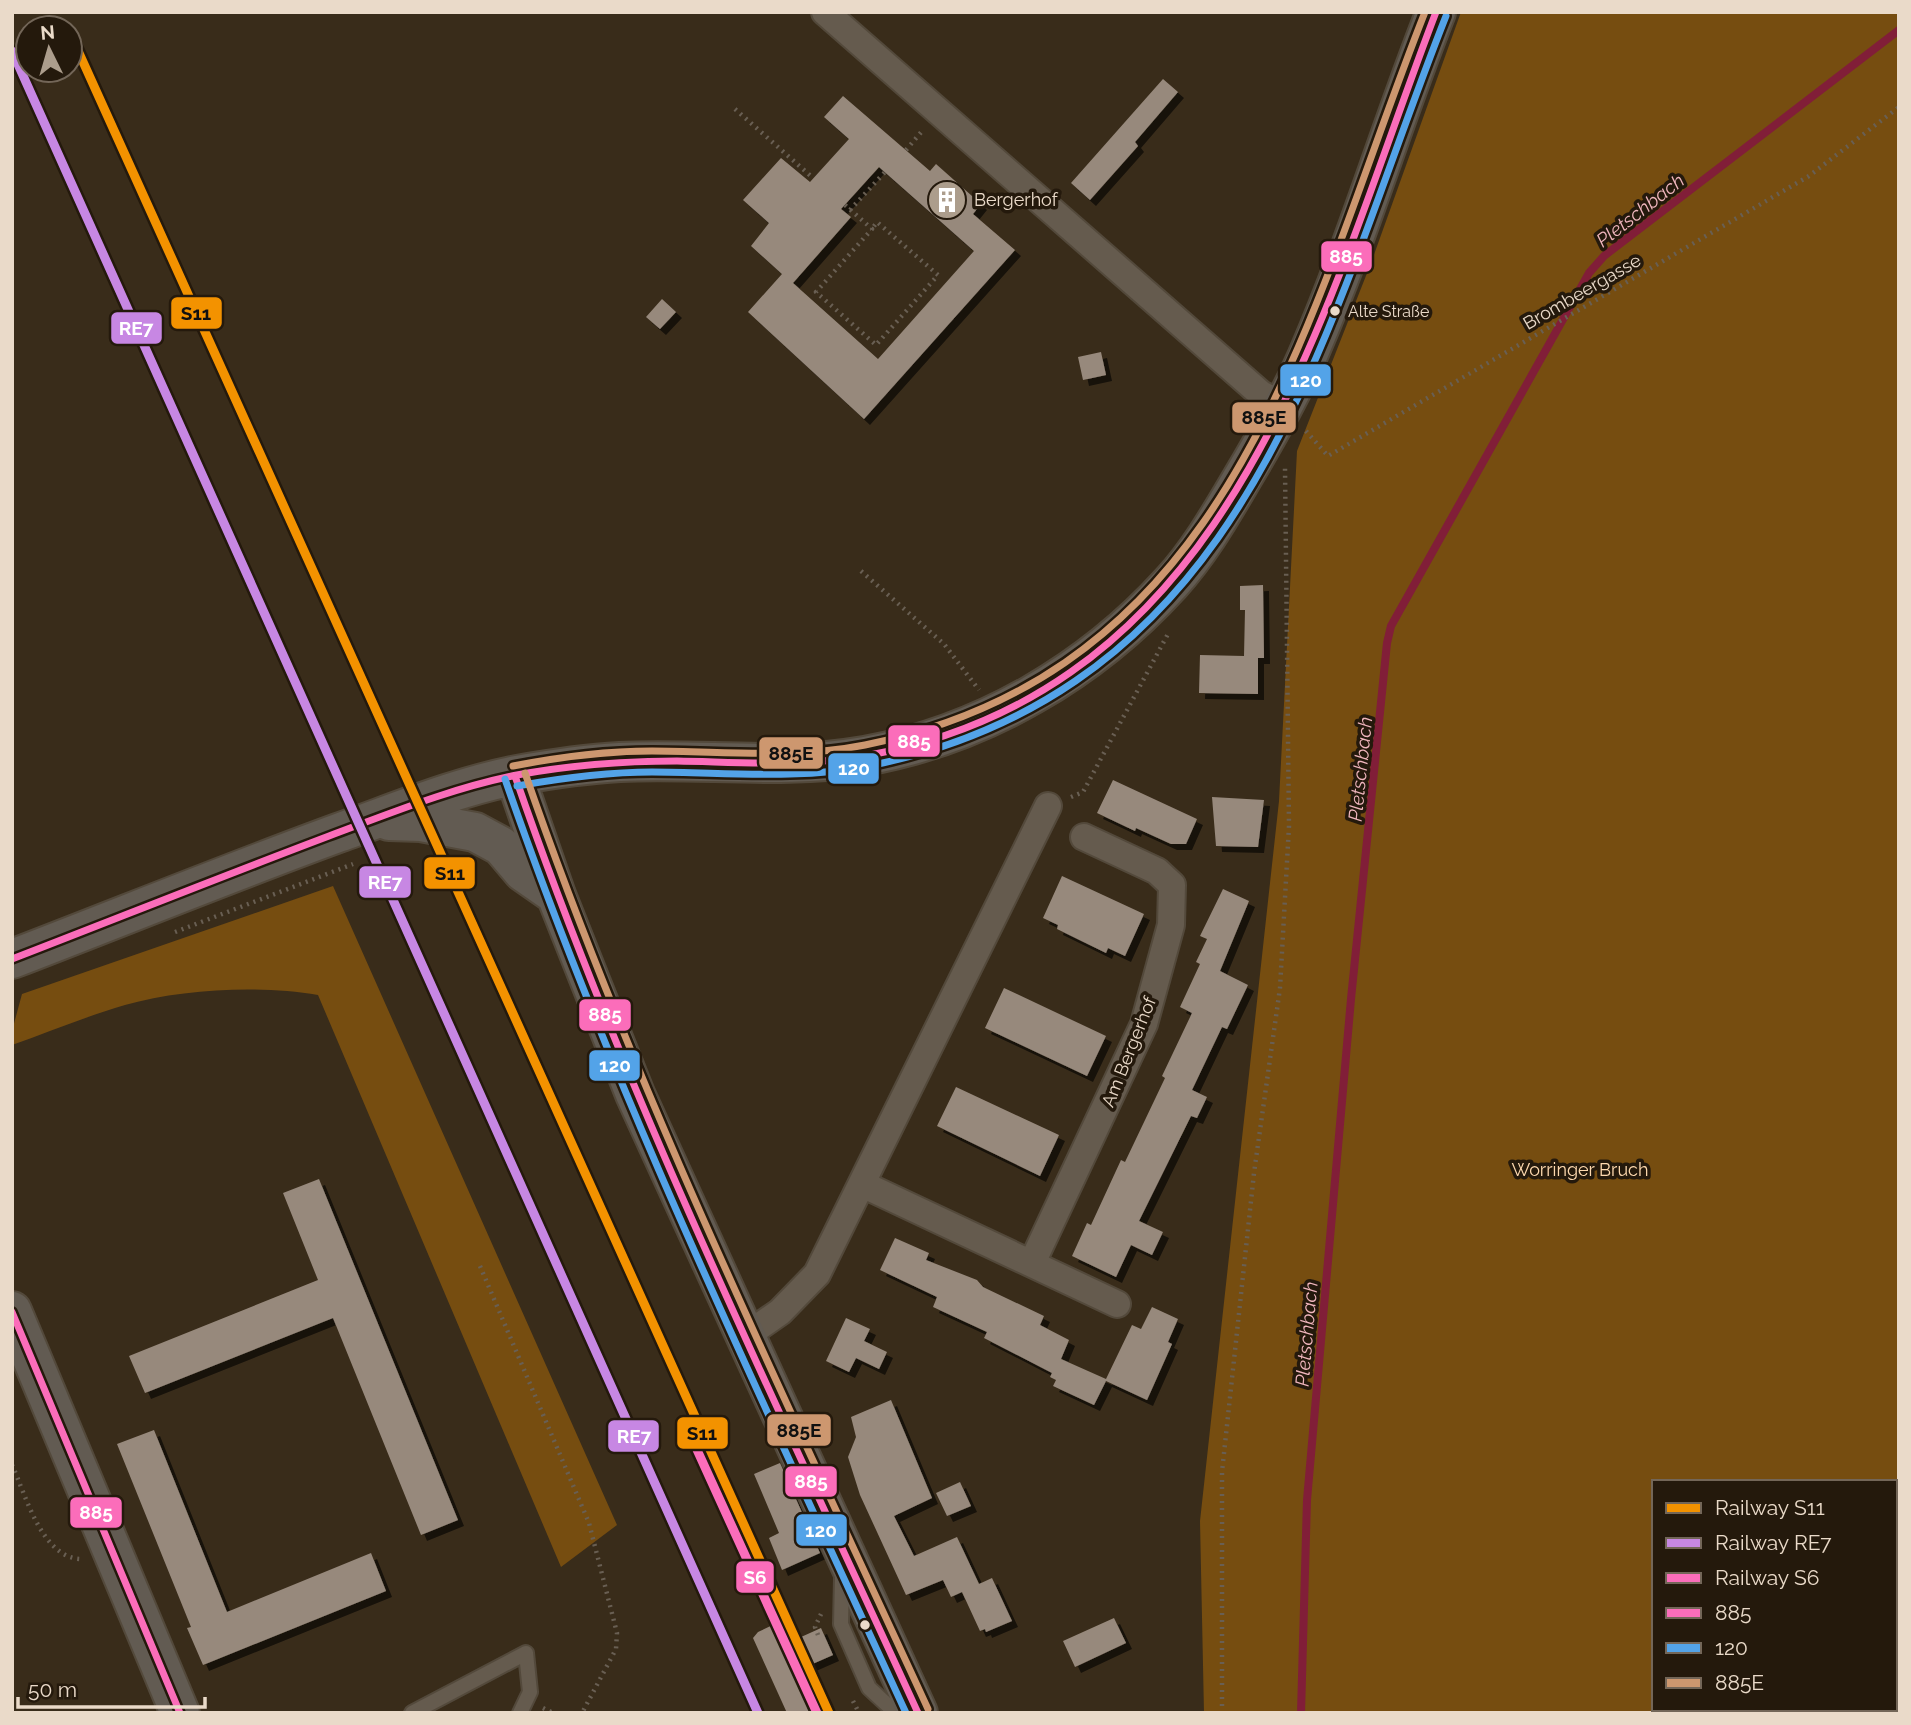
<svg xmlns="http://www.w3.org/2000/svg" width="1911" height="1725" font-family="Raleway,sans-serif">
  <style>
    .green { fill: #764d10; fill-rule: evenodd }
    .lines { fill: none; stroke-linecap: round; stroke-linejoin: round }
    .stream { stroke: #811e38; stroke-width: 8 }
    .building { fill: #97897c; fill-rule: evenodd; filter: url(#shadow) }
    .lane-casing { stroke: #53493b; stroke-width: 18 }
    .street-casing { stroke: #53493b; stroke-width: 30 }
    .secondary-casing { stroke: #53493b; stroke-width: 42 }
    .path { stroke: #695f53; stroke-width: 4.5; stroke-dasharray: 2 5; stroke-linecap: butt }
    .lane { stroke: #655b4e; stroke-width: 14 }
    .street { stroke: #655b4e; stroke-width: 26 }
    .secondary { stroke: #625b52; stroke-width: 38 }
    .bus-1-casing { stroke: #24190c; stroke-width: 12 }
    .bus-2-casing { stroke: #24190c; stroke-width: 12 }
    .bus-3-casing { stroke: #24190c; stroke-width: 12 }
    .bus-1 { stroke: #fb6dba; stroke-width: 7 }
    .bus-2 { stroke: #53a3e8; stroke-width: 7 }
    .bus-3 { stroke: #cd976f; stroke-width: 7 }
    .rail-1-casing { stroke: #24190c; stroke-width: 14 }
    .rail-2-casing { stroke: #24190c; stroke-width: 14 }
    .rail-3-casing { stroke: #24190c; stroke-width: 14 }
    .rail-1 { stroke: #f39200; stroke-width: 9 }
    .rail-2 { stroke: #c787e3; stroke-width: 9 }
    .rail-3 { stroke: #fb6dba; stroke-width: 9 }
    .bus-dot { fill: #eadac9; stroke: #24190c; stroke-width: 2.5 }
    .labels { text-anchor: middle; stroke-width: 7; stroke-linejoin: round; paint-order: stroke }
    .bus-label { font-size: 16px; fill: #eadac9; stroke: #24190c; text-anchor: start }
    .poi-label { font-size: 18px; fill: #eadac9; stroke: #24190c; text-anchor: start }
    .street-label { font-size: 18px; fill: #eadac9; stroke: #24190c }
    .park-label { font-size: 18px; fill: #fed9af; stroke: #24190c }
    .water-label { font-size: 19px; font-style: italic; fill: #f0b6bd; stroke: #24190c }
    .line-badge { stroke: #24190c; stroke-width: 2.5 }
    .badge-label { font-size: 19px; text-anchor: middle; font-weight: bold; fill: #fff }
    .pale-badge-label { font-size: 19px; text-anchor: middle; font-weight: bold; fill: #111 }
  </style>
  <defs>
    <filter id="shadow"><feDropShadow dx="6" dy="6" stdDeviation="0" flood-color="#0009"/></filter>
  </defs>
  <rect width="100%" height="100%" fill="#392c1a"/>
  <path class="green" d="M 1461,12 L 1899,12 L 1899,1713 L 1204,1713 L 1200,1521 L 1279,801 L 1297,451 L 1371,263 ZM 1654,1482 L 1895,1482 L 1895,1709 L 1654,1709 Z
    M 333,886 L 617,1525 L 561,1567 L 318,995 C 260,985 182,989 125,1005 C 87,1016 49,1032 12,1045 L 12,1031 L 22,994 Z"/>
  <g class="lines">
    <path class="stream" d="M 1301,1713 L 1307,1500 L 1351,999 L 1387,643 L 1391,626 L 1589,273 L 1604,256 L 1899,30"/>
  </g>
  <path class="building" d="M 1163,79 L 1178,92 L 1135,142 L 1138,146 L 1090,200 L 1071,183 Z
    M 843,96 L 930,171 L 936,164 L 981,204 L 973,214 L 1015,250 L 864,419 L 748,312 L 782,274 L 751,246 L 769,223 L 743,200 L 781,158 L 810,182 L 849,139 L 824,117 ZM 879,167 L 974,251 L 878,359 L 793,283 L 851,217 L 841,209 Z
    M 662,299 L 676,312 L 660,329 L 646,317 Z
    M 1101,352 L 1106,375 L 1083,380 L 1078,357 Z
    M 1263,585 L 1264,658 L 1258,658 L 1258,694 L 1199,693 L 1200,655 L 1244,656 L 1245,610 L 1240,610 L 1240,586 Z
    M 1113,780 L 1197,819 L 1186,844 L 1171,844 L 1136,828 L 1135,831 L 1097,813 Z
    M 1212,797 L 1264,800 L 1258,847 L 1216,846 Z
    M 1062,876 L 1144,914 L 1125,956 L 1108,948 L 1106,953 L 1057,929 L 1058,925 L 1043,918 Z
    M 1223,889 L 1249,901 L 1220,971 L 1248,985 L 1227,1029 L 1222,1027 L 1192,1090 L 1207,1097 L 1197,1118 L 1191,1116 L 1139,1221 L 1163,1232 L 1152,1255 L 1131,1245 L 1116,1277 L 1072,1256 L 1087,1223 L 1091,1225 L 1121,1160 L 1125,1162 L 1165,1078 L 1162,1076 L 1192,1013 L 1180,1007 L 1200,964 L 1196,962 L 1207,939 L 1200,936 Z
    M 1004,988 L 1106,1036 L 1087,1076 L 985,1028 Z
    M 956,1087 L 1059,1135 L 1040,1176 L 937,1126 Z
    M 319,1179 L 458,1520 L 421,1535 L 333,1318 L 145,1393 L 129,1356 L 318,1280 L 283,1193 Z
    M 895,1238 L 929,1253 L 926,1260 L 977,1280 L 983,1287 L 1044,1316 L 1040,1325 L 1069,1340 L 1061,1359 L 1106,1379 L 1132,1325 L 1141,1329 L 1152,1307 L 1178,1319 L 1168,1342 L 1172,1344 L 1147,1400 L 1106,1381 L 1094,1405 L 1053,1386 L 1056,1380 L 1050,1377 L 1052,1373 L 984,1338 L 987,1332 L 933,1307 L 937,1297 L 880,1270 Z
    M 846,1318 L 870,1329 L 864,1341 L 887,1352 L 879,1369 L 856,1358 L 849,1372 L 826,1361 Z
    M 891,1400 L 932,1498 L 894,1516 L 914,1556 L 957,1537 L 979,1584 L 992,1578 L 1012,1621 L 986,1632 L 985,1629 L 980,1631 L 962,1592 L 951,1597 L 943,1580 L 906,1595 L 860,1495 L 848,1457 L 856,1437 L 851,1417 Z
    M 154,1430 L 227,1612 L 371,1553 L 386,1591 L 203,1665 L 187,1628 L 191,1627 L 117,1444 Z
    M 780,1463 L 820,1553 L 782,1570 L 769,1538 L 779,1533 L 754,1474 Z
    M 960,1482 L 971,1506 L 947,1516 L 936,1493 Z
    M 1114,1618 L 1126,1643 L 1075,1667 L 1063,1641 Z
    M 781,1621 L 790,1642 L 821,1628 L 833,1655 L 801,1669 L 821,1713 L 787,1713 L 753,1638 L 758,1632 Z"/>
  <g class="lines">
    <defs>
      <path id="lane" d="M 845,1575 L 842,1578 L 841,1624 L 869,1688 L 896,1713
        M 412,1713 L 526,1653 L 530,1692 L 520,1713"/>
      <path id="street" d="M 825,12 L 1261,394 L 1284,406
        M 864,1185 L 1117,1304
        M 1032,1263 L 1144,1024 L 1171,925 L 1172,885 L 1157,871 L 1084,837
        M 747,1335 L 780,1312 L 817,1274 L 1048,806"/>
      <path id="secondary" d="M 515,776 L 556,895 L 635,1094 L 918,1713
        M 389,821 L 421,822 L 475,832 L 501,846 L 523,872 L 556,895
        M 12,959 C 121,917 229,873 338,833 C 397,812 456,787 517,775 C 551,769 585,764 620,762 C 701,758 784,770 865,756 C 983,735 1091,671 1171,583 C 1203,548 1226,505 1250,465 C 1272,427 1294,389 1311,348 C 1358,238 1392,123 1436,12
        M 12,1311 L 180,1713"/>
    </defs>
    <use href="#lane" class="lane-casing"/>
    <use href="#street" class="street-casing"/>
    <use href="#secondary" class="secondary-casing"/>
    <path class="path" d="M 735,109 L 813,178
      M 906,150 L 923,130
      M 845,205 L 872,229 L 816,292 L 876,345 L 938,275 L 877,222 L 872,229
      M 850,210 L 885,172
      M 1306,431 L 1328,456 L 1809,176 L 1899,107
      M 861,571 L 944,644 L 979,690
      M 1071,797 L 1083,792 L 1169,632
      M 175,932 L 353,864
      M 480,1266 L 589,1523 L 617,1633 L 616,1649 L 582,1713
      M 12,1465 C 26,1495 42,1560 83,1559
      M 818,1635 L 815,1627 L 821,1614
      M 853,1701 L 859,1713
      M 543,1708 L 553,1713
      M 1222,1713 L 1222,1472 L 1254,1173 L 1280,988 L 1289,826 L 1285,468"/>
    <use href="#lane" class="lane"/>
    <use href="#street" class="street"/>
    <use href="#secondary" class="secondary"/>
    <defs>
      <path id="bus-1" d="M 515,776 C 626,1098 777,1404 918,1713
        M 12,959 C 118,918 223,876 329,836 C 391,813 452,788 517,775 C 570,765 623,761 677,761 C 739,762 803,767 865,756 C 1238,689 1321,312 1436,12
        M 12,1312 L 180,1713"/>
      <path id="bus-2" d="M 505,779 C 616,1100 765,1405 906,1713
        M 517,786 C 562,778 606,772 652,772 C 724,772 798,780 869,766 C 1255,687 1322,329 1446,16"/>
      <path id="bus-3" d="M 513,766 C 559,757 605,751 652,751 C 723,751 795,759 865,745 C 1240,669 1305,315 1425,12
        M 525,773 C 636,1094 786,1400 928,1709"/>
    </defs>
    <use href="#bus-1" class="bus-1-casing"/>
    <use href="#bus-2" class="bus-2-casing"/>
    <use href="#bus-3" class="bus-3-casing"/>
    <use href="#bus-1" class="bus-1"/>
    <use href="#bus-2" class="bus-2"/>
    <use href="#bus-3" class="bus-3"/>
    <defs>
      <path id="rail-1" d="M 70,33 L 829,1713"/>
      <path id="rail-2" d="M 12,51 L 758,1713"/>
      <path id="rail-3" d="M 693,1441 L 817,1713"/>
    </defs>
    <use href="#rail-1" class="rail-1-casing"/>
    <use href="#rail-2" class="rail-2-casing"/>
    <use href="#rail-3" class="rail-3-casing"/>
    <use href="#rail-1" class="rail-1"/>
    <use href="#rail-2" class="rail-2"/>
    <use href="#rail-3" class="rail-3"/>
  </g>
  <defs>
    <symbol id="building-disc" viewBox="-11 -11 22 22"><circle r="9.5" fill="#ac9d8c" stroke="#24190c"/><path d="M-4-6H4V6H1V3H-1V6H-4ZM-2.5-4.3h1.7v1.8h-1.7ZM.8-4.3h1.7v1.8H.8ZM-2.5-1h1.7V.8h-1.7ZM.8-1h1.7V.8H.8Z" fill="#fff"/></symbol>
  </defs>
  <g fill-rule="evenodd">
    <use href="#building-disc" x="925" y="178" width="44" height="44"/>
  </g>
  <g class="bus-dot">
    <circle cx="1335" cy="311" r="6"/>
    <circle cx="865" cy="1625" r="6"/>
  </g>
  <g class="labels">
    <g class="bus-label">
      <text x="1348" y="317">Alte Straße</text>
    </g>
    <g class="poi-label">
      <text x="974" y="206">Bergerhof</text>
    </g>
    <g class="street-label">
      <text transform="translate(1582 292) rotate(-30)" y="6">Brombeergasse</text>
      <text transform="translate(1129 1052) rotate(-68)" y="6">Am Bergerhof</text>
    </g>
    <g class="park-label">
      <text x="1580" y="1176">Worringer Bruch</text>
    </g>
    <g class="water-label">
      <text transform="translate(1640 210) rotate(-38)" y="7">Pletschbach</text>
      <text transform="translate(1360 769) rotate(-84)" y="7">Pletschbach</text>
      <text transform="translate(1306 1334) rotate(-85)" y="7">Pletschbach</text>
    </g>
  </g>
  <g class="line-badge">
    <rect x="1320" y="240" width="53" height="33" rx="7" fill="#fb6dba"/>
    <rect x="170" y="296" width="53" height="34" rx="7" fill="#f39200"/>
    <rect x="110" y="311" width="53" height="34" rx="7" fill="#c787e3"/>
    <rect x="1279" y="363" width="53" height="34" rx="7" fill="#53a3e8"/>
    <rect x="1231" y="401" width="66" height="33" rx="7" fill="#cd976f"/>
    <rect x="887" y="724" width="54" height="34" rx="7" fill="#fb6dba"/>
    <rect x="758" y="736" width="66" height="34" rx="7" fill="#cd976f"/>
    <rect x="827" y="752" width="53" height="33" rx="7" fill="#53a3e8"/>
    <rect x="423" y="856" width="53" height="34" rx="7" fill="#f39200"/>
    <rect x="358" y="865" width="54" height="34" rx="7" fill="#c787e3"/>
    <rect x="578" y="998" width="54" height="34" rx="7" fill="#fb6dba"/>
    <rect x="588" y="1049" width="53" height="33" rx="7" fill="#53a3e8"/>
    <rect x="766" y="1413" width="66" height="34" rx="7" fill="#cd976f"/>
    <rect x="676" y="1416" width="53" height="34" rx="7" fill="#f39200"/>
    <rect x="607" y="1419" width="53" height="34" rx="7" fill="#c787e3"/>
    <rect x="784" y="1465" width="54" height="33" rx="7" fill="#fb6dba"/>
    <rect x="69" y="1496" width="54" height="33" rx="7" fill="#fb6dba"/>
    <rect x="795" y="1513" width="53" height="34" rx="7" fill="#53a3e8"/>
    <rect x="735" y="1560" width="40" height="34" rx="7" fill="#fb6dba"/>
  </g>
  <g class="badge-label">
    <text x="1346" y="263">885</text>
    <text x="136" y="335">RE7</text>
    <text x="1306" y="387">120</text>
    <text x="914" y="748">885</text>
    <text x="854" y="775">120</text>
    <text x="385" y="889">RE7</text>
    <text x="605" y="1021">885</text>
    <text x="615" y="1072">120</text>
    <text x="634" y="1443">RE7</text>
    <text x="811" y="1488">885</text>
    <text x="96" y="1519">885</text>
    <text x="821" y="1537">120</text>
    <text x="755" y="1584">S6</text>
  </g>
  <g class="pale-badge-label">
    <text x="196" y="320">S11</text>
    <text x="1264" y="424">885E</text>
    <text x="791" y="760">885E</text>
    <text x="450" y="880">S11</text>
    <text x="799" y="1437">885E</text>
    <text x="702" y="1440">S11</text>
  </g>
  <rect width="1911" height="1725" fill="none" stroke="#eadac9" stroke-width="28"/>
  <rect x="1652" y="1480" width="245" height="231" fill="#24190c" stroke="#736658" stroke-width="2"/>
  <rect x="1666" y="1503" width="35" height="10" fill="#f39200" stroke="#736658" stroke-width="2"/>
  <text x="1715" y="1515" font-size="21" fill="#eadac9">Railway S11</text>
  <rect x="1666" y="1538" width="35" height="10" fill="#c787e3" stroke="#736658" stroke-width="2"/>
  <text x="1715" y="1550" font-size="21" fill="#eadac9">Railway RE7</text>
  <rect x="1666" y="1573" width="35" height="10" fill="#fb6dba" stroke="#736658" stroke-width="2"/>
  <text x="1715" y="1585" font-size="21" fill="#eadac9">Railway S6</text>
  <rect x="1666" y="1608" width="35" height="10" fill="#fb6dba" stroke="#736658" stroke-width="2"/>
  <text x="1715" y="1620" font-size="21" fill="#eadac9">885</text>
  <rect x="1666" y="1643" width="35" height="10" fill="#53a3e8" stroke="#736658" stroke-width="2"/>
  <text x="1715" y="1655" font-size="21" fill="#eadac9">120</text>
  <rect x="1666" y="1678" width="35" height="10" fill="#cd976f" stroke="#736658" stroke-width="2"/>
  <text x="1715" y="1690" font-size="21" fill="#eadac9">885E</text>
  <g transform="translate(49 49) rotate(355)"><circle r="33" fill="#24190c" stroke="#736658" stroke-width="2"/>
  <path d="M0-5L12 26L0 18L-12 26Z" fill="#ac9d8c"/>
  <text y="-10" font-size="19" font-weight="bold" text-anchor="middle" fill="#eadac9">N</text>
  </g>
  <path d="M18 1697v10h187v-10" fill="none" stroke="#eadac9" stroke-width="3.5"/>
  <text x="28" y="1697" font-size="21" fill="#eadac9" stroke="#24190c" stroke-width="5" paint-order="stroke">50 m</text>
</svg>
